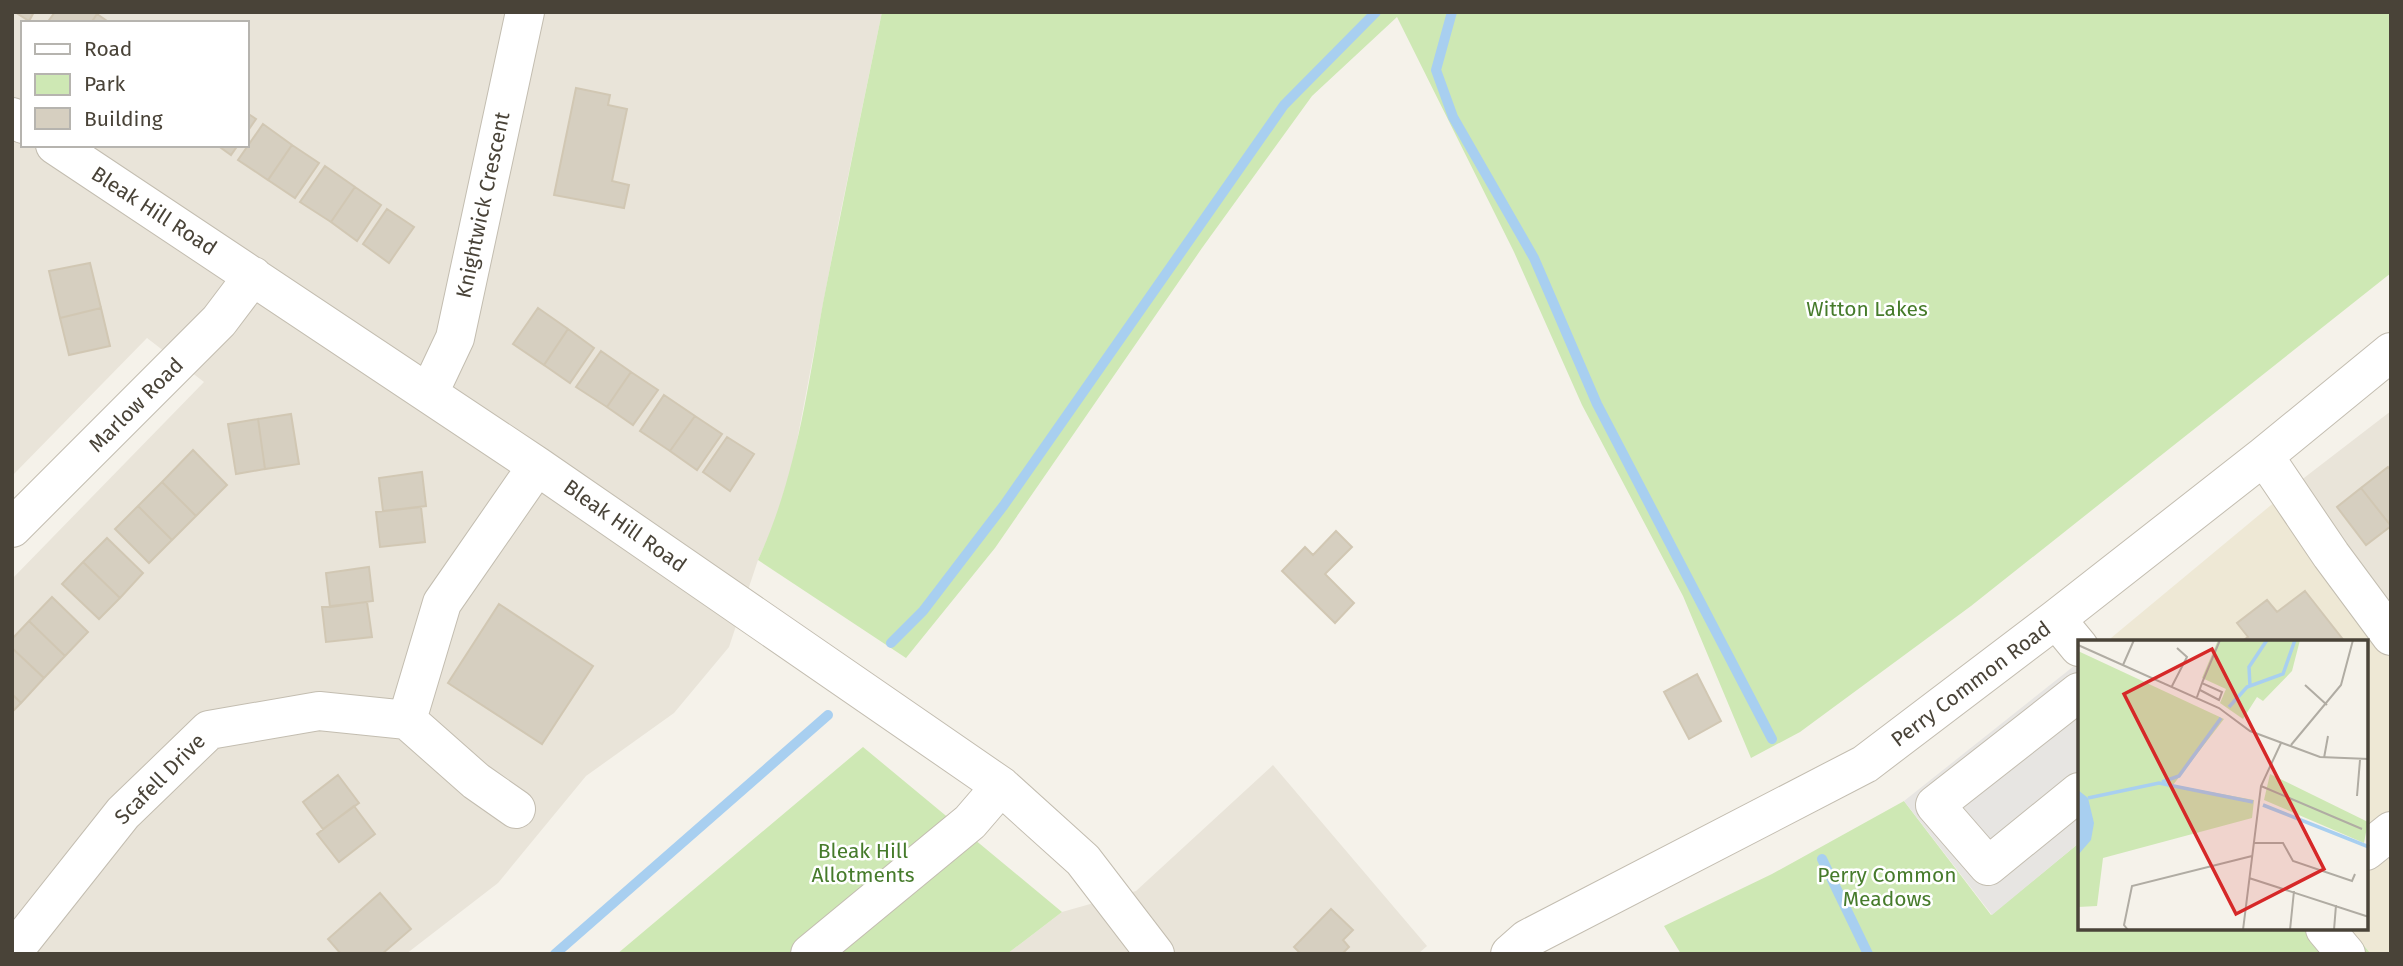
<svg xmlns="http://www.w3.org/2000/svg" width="2403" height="966" font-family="'Fira Sans',sans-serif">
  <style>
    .residential { fill: #e9e4d9; fill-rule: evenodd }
    .education { fill: #eee8d5 }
    .green { fill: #cee8b4 }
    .parking { fill: #e7e5e2 }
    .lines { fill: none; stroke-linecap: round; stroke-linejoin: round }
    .stream { stroke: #a8cff0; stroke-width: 10 }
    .building { fill: #d6cfc0; stroke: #d1c7b3; stroke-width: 2 }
    .minor-casing { stroke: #c3bdb0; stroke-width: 40 }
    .minor { stroke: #fff; stroke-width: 38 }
    .labels { text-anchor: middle; stroke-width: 5; stroke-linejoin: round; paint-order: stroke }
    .street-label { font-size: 21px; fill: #494338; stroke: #fff }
    .park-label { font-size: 21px; fill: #467b2b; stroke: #fff }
    .inset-river { fill: none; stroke: #a8cff0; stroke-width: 3.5 }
    .inset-road { fill: none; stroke: #b0aca3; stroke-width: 2 }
    .view { fill: #d62828; fill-opacity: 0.15; stroke: #d62828; stroke-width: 3.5 }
    .inset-edge { fill: none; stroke: #494338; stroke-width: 3.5 }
  </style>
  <rect width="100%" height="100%" fill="#f5f2ea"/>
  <path class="residential" d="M 12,12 L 882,12 L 839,220 L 793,462 L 775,522 L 758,560 L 729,647 L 674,713 L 586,776 L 498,883 L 406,954 L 12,954 L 12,579 L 204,382 L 147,338 L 12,476 ZM 23,23 L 247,23 L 247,145 L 23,145 Z
    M 2391,411 L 2391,613 L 2300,481 Z
    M 1273,765 L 1427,946 L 1418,954 L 1007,954 L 1062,912 L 1136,891 Z"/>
  <path class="education" d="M 2300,481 L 2391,613 L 2391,954 L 2371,954 L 2350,929 L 2366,929 L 2366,642 L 2114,642 L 2111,638 Z"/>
  <path class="green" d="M 882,12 L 2391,12 L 2391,273 L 1971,606 L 1800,732 L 1751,758 L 1683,596 L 1582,405 L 1514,252 L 1397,17 L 1312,96 L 1202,248 L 995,548 L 906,658 L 758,560 C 796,477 807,392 823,303 C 842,206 862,109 882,12 Z
    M 863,747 L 1062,912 L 1007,954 L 617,954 Z
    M 1904,801 L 1991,915 L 2079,843 L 2079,929 L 2350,929 L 2371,954 L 1681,954 L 1664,926 L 1772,874 Z"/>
  <path class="parking" d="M 2079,662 L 2079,843 L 1992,915 L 1904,801 Z"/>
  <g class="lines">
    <path class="stream" d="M 1452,12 L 1436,70 L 1453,117 L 1534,258 L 1597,404 L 1772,739
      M 891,643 L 923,611 L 1004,505 L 1284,105 L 1376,12
      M 1822,859 L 1868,954
      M 555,954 L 828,715"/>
  </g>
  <path class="building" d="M 15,12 L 34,12 L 29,21 Z
    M 55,12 L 95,12 L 97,14 L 91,23 L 47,23 Z
    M 97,14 L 110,23 L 91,23 Z
    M 576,88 L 610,95 L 608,105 L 627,109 L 612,181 L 629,185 L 624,208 L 554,195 Z
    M 247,113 L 256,119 L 247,132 Z
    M 263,124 L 292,145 L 268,180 L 238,160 Z
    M 217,145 L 238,145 L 231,155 Z
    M 292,145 L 319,163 L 295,198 L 268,180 Z
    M 325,166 L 355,187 L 331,222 L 300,202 Z
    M 355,187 L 381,205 L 357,241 L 331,222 Z
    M 387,209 L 414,227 L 389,263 L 363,244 Z
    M 90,263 L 101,308 L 60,318 L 49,271 Z
    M 101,308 L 110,346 L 69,355 L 60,318 Z
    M 538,308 L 568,329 L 544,365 L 513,344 Z
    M 568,329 L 594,348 L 570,383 L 544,365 Z
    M 601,351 L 631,372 L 607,407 L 576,387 Z
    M 631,372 L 658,390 L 633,425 L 607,407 Z
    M 664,395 L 695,416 L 670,451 L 640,431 Z
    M 291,414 L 299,464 L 265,469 L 258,419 Z
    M 695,416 L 722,434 L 697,470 L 670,451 Z
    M 258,419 L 265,469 L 236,474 L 228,424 Z
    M 727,437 L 754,454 L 730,491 L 703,472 Z
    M 193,450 L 227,485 L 196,516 L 162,482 Z
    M 2388,467 L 2391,471 L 2391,526 L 2361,488 Z
    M 422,472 L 426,506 L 383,511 L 379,478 Z
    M 162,482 L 196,516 L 172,540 L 138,506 Z
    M 2361,488 L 2391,526 L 2366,545 L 2337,507 Z
    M 138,506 L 172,540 L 149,563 L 115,529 Z
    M 421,507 L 425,542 L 380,547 L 376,512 Z
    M 1336,531 L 1352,547 L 1325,574 L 1354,603 L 1335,623 L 1282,571 L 1305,547 L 1313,555 Z
    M 107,538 L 143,573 L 120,598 L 83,562 Z
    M 83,562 L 120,598 L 99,619 L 62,584 Z
    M 369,567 L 373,601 L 330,607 L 326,573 Z
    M 2305,591 L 2345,642 L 2241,642 L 2248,637 L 2237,623 L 2267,600 L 2277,612 Z
    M 52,597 L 88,632 L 65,656 L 29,621 Z
    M 367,602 L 372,637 L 326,642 L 322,607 Z
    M 499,604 L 593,666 L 542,744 L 448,683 Z
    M 29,621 L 65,656 L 44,678 L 12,648 L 12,639 Z
    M 12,648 L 44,678 L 21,703 L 12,694 Z
    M 1697,674 L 1721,721 L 1689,739 L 1664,692 Z
    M 12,694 L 21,703 L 12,712 Z
    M 338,775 L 359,803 L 323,829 L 303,802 Z
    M 354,806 L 375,834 L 339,862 L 317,834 Z
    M 380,893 L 411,929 L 382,954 L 341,954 L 328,939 Z
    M 1331,909 L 1353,930 L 1343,940 L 1349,947 L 1342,954 L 1301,954 L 1294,947 Z"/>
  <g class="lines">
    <defs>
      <path id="minor" d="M 12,117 L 23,124
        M 55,145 L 537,466 L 1001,786 L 1083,860 L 1155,954
        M 429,393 L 455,338 L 525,12
        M 2264,456 L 2331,555 L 2391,636
        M 12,528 L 219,321 L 253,276
        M 2056,619 L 2079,647
        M 2079,692 L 1935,805 L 1988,866 L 2079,792
        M 407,720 L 476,781 L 516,809
        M 2366,851 L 2391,831
        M 2325,929 L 2346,954
        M 12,953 L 123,813 L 209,730 L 319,711 L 407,720 L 442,603 L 537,466
        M 810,954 L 970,822 L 1001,786
        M 1510,954 L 1527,939 L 1865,764 L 2056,619 L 2264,456 L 2391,352"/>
    </defs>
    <use href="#minor" class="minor-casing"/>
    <use href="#minor" class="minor"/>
  </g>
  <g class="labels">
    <g class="street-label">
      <text transform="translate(483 205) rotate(-78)" y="7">Knightwick Crescent</text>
      <text transform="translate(154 211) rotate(33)" y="7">Bleak Hill Road</text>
      <text transform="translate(136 405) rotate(-45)" y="7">Marlow Road</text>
      <text transform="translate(625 526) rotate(35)" y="7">Bleak Hill Road</text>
      <text transform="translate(1971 684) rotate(-37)" y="7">Perry Common Road</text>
      <text transform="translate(160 779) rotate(-45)" y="7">Scafell Drive</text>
    </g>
    <g class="park-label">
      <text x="1867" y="316">Witton Lakes</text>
      <text x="863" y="858">Bleak Hill<tspan x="863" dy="24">Allotments</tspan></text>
      <text x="1887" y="882">Perry Common<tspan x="1887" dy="24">Meadows</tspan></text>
    </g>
  </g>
  <g transform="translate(2078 640)">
    <rect width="290" height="290" fill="#f5f2ea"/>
    <path d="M 140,0 L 222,0 L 214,31 L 185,61 L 179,57 L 165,79 L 142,63 L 148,49 L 124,38 ZM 0,11 L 146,79 L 95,145 L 176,160 L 174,178 L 25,218 L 19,266 L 0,267 ZM 192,134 L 290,182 L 286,203 L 186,160 Z" fill="#cee8b4"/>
    <path d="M 0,150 L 10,158 L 16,183 L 13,200 L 0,215 Z" fill="#a8cff0"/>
    <path class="inset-river" d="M 172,46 L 171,27 L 189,0M 151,67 L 169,47 L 205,34 L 217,0M 84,142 L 101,136 L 143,78M 10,158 L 81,143 L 175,162M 185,165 L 291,207"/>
    <path class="inset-road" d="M 0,5 L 141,68 L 172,91 L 242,117 L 291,119M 45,25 L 56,0M 124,43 L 142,0M 227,45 L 249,65M 94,46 L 109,17 L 99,8M 119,57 L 124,43 L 144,52 L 141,60 L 122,50M 213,105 L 263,45 L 275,0M 246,118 L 250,96M 183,146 L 284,189M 279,156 L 282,120M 175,203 L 205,203 L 215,221 L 274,241 L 277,234M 171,238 L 291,277M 50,290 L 46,285 L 54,246 L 174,216M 165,290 L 183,146 L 203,103M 212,290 L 216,251M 256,290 L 258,265"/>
    <path class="view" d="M 134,9 L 246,229 L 158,274 L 46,54 Z"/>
    <rect width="290" height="290" class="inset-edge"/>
  </g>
  <rect width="2403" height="966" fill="none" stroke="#494338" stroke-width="28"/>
  <rect x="21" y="21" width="228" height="126" fill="#ffffff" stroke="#b6b4af" stroke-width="2"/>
  <rect x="35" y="44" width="35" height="10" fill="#ffffff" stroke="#b6b4af" stroke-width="2"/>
  <text x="84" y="56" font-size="21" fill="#494338">Road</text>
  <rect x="35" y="74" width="35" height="21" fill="#cee8b4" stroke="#b6b4af" stroke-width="2"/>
  <text x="84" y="91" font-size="21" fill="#494338">Park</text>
  <rect x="35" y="108" width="35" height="21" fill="#d6cfc0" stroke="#b6b4af" stroke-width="2"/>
  <text x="84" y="126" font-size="21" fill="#494338">Building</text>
</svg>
